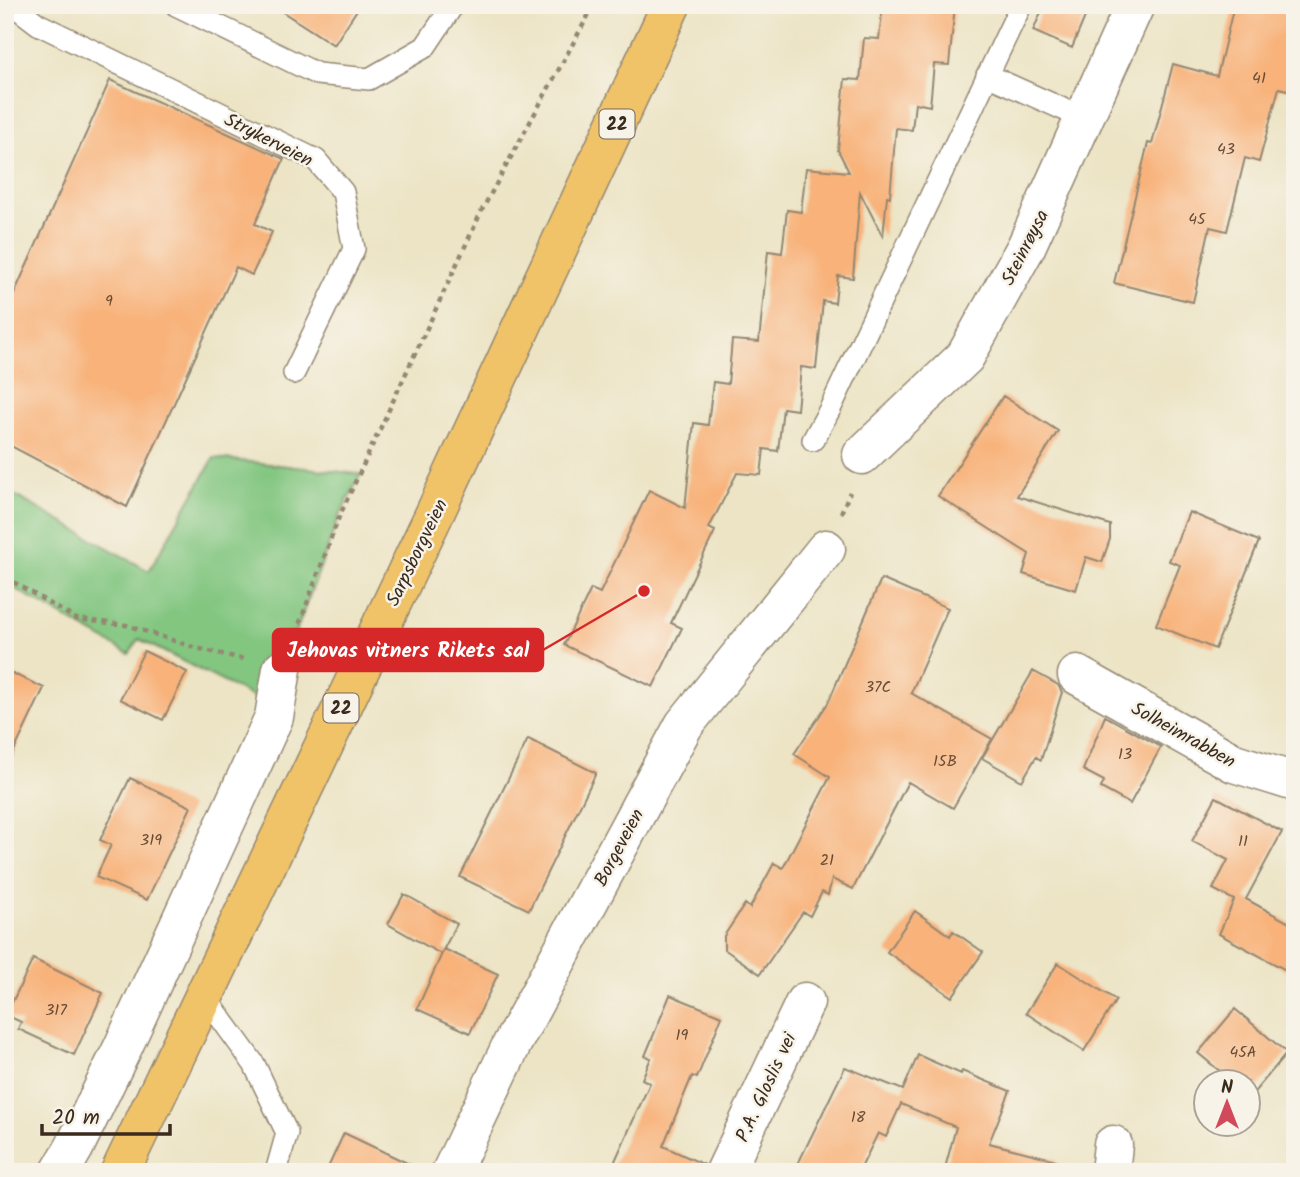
<svg xmlns="http://www.w3.org/2000/svg" width="1300" height="1177" font-family="Kalam,sans-serif">
  <style>
    .green { fill: #82c680; stroke: #5e784f; stroke-width: 2 }
    .building { fill: #f8b27a }
    .lines { fill: none; stroke-linecap: round; stroke-linejoin: round }
    .service-casing { stroke: #948772; stroke-width: 24 }
    .minor-casing { stroke: #948772; stroke-width: 41 }
    .trunk-casing { stroke: #948772; stroke-width: 41 }
    .path { stroke: #948772; stroke-width: 4.5; stroke-dasharray: 5 5; stroke-linecap: butt }
    .service { stroke: #fff; stroke-width: 21 }
    .minor { stroke: #fff; stroke-width: 38 }
    .trunk { stroke: #f0c369; stroke-width: 38 }
    .labels { text-anchor: middle; stroke-width: 5; stroke-linejoin: round; paint-order: stroke }
    .number-label { font-size: 16px; fill: #6a4c35 }
    .shield { fill: #f7f3e8; stroke: #73665b; stroke-width: 2 }
    .shield-label { font-size: 18px; font-weight: bold; fill: #3b2a1e }
    .street-label { font-size: 19px; fill: #3b2a1e; stroke: #f7f3e8 }
    .leader { fill: none; stroke: #d62828; stroke-width: 2.5 }
    .callout-dot { fill: #d62828; stroke: #f7f3e8; stroke-width: 2.5 }
    .callout { fill: #d62828; stroke: #d62828; stroke-width: 2.5 }
    .callout-label { font-size: 21px; text-anchor: middle; font-weight: bold; fill: #fff }
  </style>
  <rect width="100%" height="100%" fill="#f7f3e8"/>
  <filter id="ink" filterUnits="userSpaceOnUse"><feTurbulence type="fractalNoise" baseFrequency=".0143" numOctaves="2"/><feDisplacementMap in="SourceGraphic" scale="14" xChannelSelector="R" yChannelSelector="G"/><feConvolveMatrix kernelMatrix="1 2 1 2 8 2 1 2 1" color-interpolation-filters="sRGB"/></filter>
  <filter id="wash" filterUnits="userSpaceOnUse"><feTurbulence type="fractalNoise" baseFrequency=".00686" numOctaves="4" result="noise"/><feDisplacementMap in="SourceGraphic" scale="28" xChannelSelector="R" yChannelSelector="G"/><feGaussianBlur stdDeviation="1.57" result="paint"/><feColorMatrix in="noise" values="0 0 0 0 0 0 0 0 0 0 0 0 0 0 0 0 0 1.4 0 .05"/><feComposite in="paint" operator="in"/></filter>
  <g filter="url(#wash)">
    <rect width="100%" height="100%" fill="#ece4c5"/>
    <path class="green" d="M 214,458 L 361,474 L 339,517 L 282,669 L 263,702 L 139,639 L 129,654 L 5,583 L 5,490 L 149,571 Z"/>
    <g id="blocks">
      <path class="building" d="M 272,5 L 360,5 L 334,45 Z
        M 883,5 L 955,5 L 949,65 L 934,64 L 930,106 L 915,103 L 912,130 L 896,128 L 890,197 L 887,196 L 883,237 L 860,192 L 853,278 L 838,276 L 835,303 L 823,301 L 816,369 L 801,367 L 797,410 L 783,408 L 778,451 L 764,449 L 761,475 L 737,473 L 709,528 L 715,531 L 671,623 L 682,628 L 653,687 L 564,645 L 591,589 L 600,593 L 649,490 L 685,508 L 694,423 L 708,425 L 713,382 L 728,384 L 732,340 L 759,342 L 768,251 L 782,253 L 787,210 L 801,212 L 806,168 L 849,172 L 838,150 L 845,79 L 860,80 L 864,38 L 879,39 Z
        M 1044,5 L 1090,5 L 1072,48 L 1033,31 Z
        M 1234,5 L 1295,5 L 1295,92 L 1279,88 L 1259,162 L 1245,158 L 1227,231 L 1210,227 L 1193,302 L 1114,283 L 1148,143 L 1152,144 L 1173,64 L 1217,76 Z
        M 110,80 L 284,159 L 255,224 L 272,232 L 252,275 L 236,267 L 127,507 L 5,443 L 5,314 Z
        M 1003,396 L 1058,431 L 1017,496 L 1110,525 L 1110,539 L 1102,562 L 1086,557 L 1076,590 L 1023,574 L 1029,554 L 938,496 Z
        M 1189,512 L 1259,541 L 1215,649 L 1156,625 L 1180,565 L 1169,561 Z
        M 881,579 L 948,608 L 911,693 L 992,739 L 953,808 L 908,782 L 853,889 L 832,879 L 828,895 L 822,892 L 810,916 L 803,912 L 760,974 L 724,949 L 724,936 L 745,904 L 750,908 L 774,863 L 783,868 L 830,777 L 794,754 L 828,703 Z
        M 144,651 L 187,672 L 163,720 L 120,699 Z
        M 5,670 L 44,688 L 5,770 Z
        M 1033,671 L 1058,685 L 1062,692 L 1041,760 L 1036,757 L 1022,781 L 982,758 Z
        M 1105,716 L 1161,747 L 1130,804 L 1101,788 L 1104,781 L 1083,770 Z
        M 528,739 L 596,773 L 529,910 L 460,877 Z
        M 130,778 L 191,807 L 147,900 L 96,877 L 111,845 L 100,840 Z
        M 1216,797 L 1282,832 L 1246,899 L 1295,926 L 1295,975 L 1219,934 L 1234,900 L 1213,889 L 1228,860 L 1192,841 Z
        M 404,894 L 457,924 L 441,954 L 388,924 Z
        M 915,911 L 950,936 L 953,931 L 983,952 L 952,997 L 887,952 Z
        M 444,949 L 498,974 L 470,1033 L 417,1009 Z
        M 33,959 L 103,993 L 74,1055 L 18,1029 L 21,1022 L 6,1015 Z
        M 1058,963 L 1116,1000 L 1084,1051 L 1026,1013 Z
        M 670,995 L 722,1016 L 697,1078 L 692,1076 L 663,1146 L 705,1165 L 703,1172 L 610,1172 L 650,1083 L 642,1079 L 651,1058 L 645,1056 Z
        M 1235,1009 L 1287,1053 L 1250,1097 L 1248,1095 L 1248,1082 L 1233,1082 L 1198,1053 Z
        M 918,1055 L 961,1074 L 962,1071 L 1010,1091 L 989,1143 L 1056,1160 L 1055,1172 L 944,1172 L 956,1127 L 901,1104 L 886,1137 L 878,1133 L 859,1172 L 794,1172 L 845,1067 L 903,1090 Z
        M 344,1133 L 426,1172 L 326,1172 Z"/>
    </g>
  </g>
  <g filter="url(#ink)">
    <use href="#blocks" fill-opacity="0" stroke="#948772" stroke-width="2"/>
    <g class="lines">
      <defs>
        <path id="service" d="M 13,5 L 38,24 L 316,160 L 343,192 L 354,249 L 294,373
          M 176,5 L 317,74 L 369,79 L 425,47 L 453,5
          M 987,75 L 1083,118
          M 813,440 L 830,409 L 1021,5
          M 204,995 L 254,1064 L 287,1133 L 276,1172"/>
        <path id="minor" d="M 862,455 L 965,357 L 1026,247 L 1135,5
          M 1077,675 L 1234,763 L 1295,782
          M 60,1172 L 74,1148 L 123,1047 L 274,717 L 282,669
          M 451,1172 L 512,1044 L 684,725 L 826,549
          M 725,1172 L 805,1002
          M 1110,1172 L 1113,1145"/>
        <path id="trunk" d="M 120,1172 L 434,515 L 671,5"/>
      </defs>
      <use href="#service" class="service-casing"/>
      <use href="#minor" class="minor-casing"/>
      <use href="#trunk" class="trunk-casing"/>
      <path class="path" d="M 841,513 L 850,492
        M 5,577 L 76,619 L 126,625 L 196,648 L 243,659
        M 296,633 L 339,517 L 482,210 L 594,5"/>
      <use href="#service" class="service"/>
      <use href="#minor" class="minor"/>
      <use href="#trunk" class="trunk"/>
    </g>
  </g>
  <g class="labels">
    <g class="number-label">
      <text x="1259" y="83">41</text>
      <text x="1226" y="154">43</text>
      <text x="1197" y="224">45</text>
      <text x="109" y="306">9</text>
      <text x="878" y="692">37C</text>
      <text x="1125" y="759">13</text>
      <text x="945" y="766">15B</text>
      <text x="151" y="845">319</text>
      <text x="1243" y="846">11</text>
      <text x="827" y="865">21</text>
      <text x="56" y="1015">317</text>
      <text x="682" y="1040">19</text>
      <text x="1243" y="1057">45A</text>
      <text x="858" y="1122">18</text>
    </g>
    <g class="shield">
      <rect x="599.5" y="109.5" width="35" height="29" rx="5"/>
      <rect x="323.5" y="693.5" width="35" height="29" rx="5"/>
    </g>
    <g class="shield-label">
      <text x="617" y="130">22</text>
      <text x="341" y="714">22</text>
    </g>
    <g class="street-label">
      <text transform="translate(269 139) rotate(27)" y="7">Strykerveien</text>
      <text transform="translate(1024 247) rotate(-63)" y="7">Steinrøysa</text>
      <text transform="translate(416 552) rotate(-64)" y="7">Sarpsborgveien</text>
      <text transform="translate(1184 734) rotate(29)" y="7">Solheimrabben</text>
      <text transform="translate(618 847) rotate(-62)" y="7">Borgeveien</text>
      <text transform="translate(765 1087) rotate(-65)" y="7">P.A. Gloslis vei</text>
    </g>
  </g>
  <path class="leader" d="M644 591L543 650"/>
  <circle class="callout-dot" cx="644" cy="591" r="7"/>
  <rect class="callout" x="273" y="629" width="270" height="42" rx="7"/>
  <g class="callout-label">
    <text x="408" y="657">Jehovas vitners Rikets sal</text>
  </g>
  <rect width="1300" height="1177" fill="none" stroke="#f7f3e8" stroke-width="28"/>
  <g transform="translate(1227 1103)"><circle r="33" fill="#f7f3e8" stroke="#aca397" stroke-width="2"/>
  <path d="M0-5L12 26L0 18L-12 26Z" fill="#d1495b"/>
  <text y="-10" font-size="19" font-weight="bold" text-anchor="middle" fill="#3b2a1e">N</text>
  </g>
  <path d="M42 1124v10h128v-10" fill="none" stroke="#3b2a1e" stroke-width="3.5"/>
  <text x="52" y="1124" font-size="21" fill="#3b2a1e" stroke="#f7f3e8" stroke-width="5" paint-order="stroke">20 m</text>
</svg>
